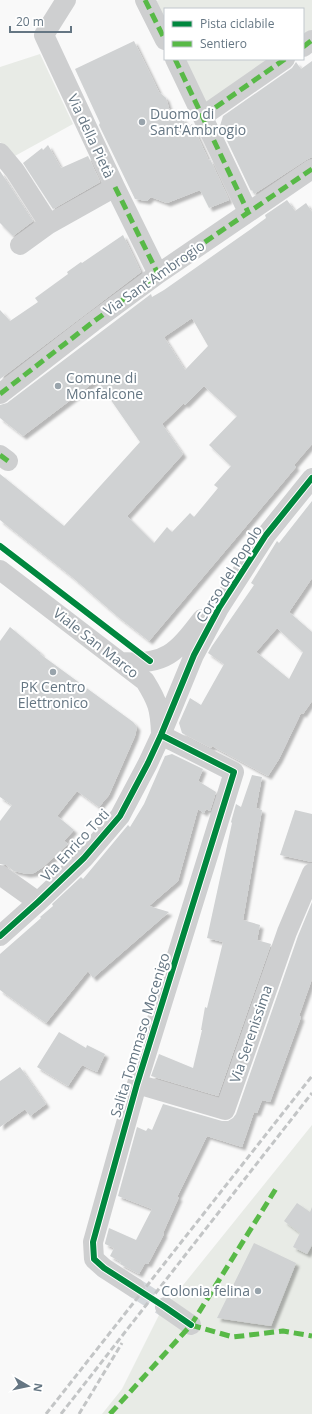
<svg xmlns="http://www.w3.org/2000/svg" width="312" height="1414" font-family="'Open Sans',sans-serif">
  <style>
    .green { fill: #e8ebe6 }
    .building { fill: #d0d2d3; fill-rule: evenodd; filter: url(#shadow) }
    .lines { fill: none; stroke-linecap: round; stroke-linejoin: round }
    .minor-tunnel { stroke: #d4d8dc; stroke-width: 20; stroke-dasharray: 20 10; stroke-linecap: butt }
    .minor { stroke: #cecfd0; stroke-width: 20 }
    .rail { stroke: #c3c5c6; stroke-width: 3; stroke-dasharray: 6 3; stroke-linecap: butt }
    .quiet { stroke: #58b947; stroke-width: 5; stroke-dasharray: 10 5; stroke-linecap: butt }
    .cycleway-casing { stroke: #fff; stroke-width: 8 }
    .cycleway { stroke: #00873e; stroke-width: 6 }
    .poi-dot { fill: #99a4ac; stroke: #fff; stroke-width: 1.5 }
    .labels { text-anchor: middle; stroke-width: 4; stroke-linejoin: round; paint-order: stroke }
    .poi-label { font-size: 14px; fill: #657683; stroke: #fff; text-anchor: start }
    .street-label { font-size: 14px; fill: #657683; stroke: #fff }
  </style>
  <defs>
    <filter id="shadow"><feDropShadow dx="3.5" dy="3.5" stdDeviation="1" flood-color="#0004"/></filter>
  </defs>
  <rect width="100%" height="100%" fill="#f9f9f9"/>
  <path class="green" d="M 159,0 L 312,0 L 312,30 L 303,36 L 303,9 L 165,9 L 165,20 L 155,1 Z
    M 40,54 L 73,124 L 13,157 L 0,142 L 0,67 Z
    M 184,59 L 270,59 L 207,104 Z
    M 312,1125 L 312,1414 L 102,1414 L 122,1389 L 159,1315 Z"/>
  <path class="building" d="M 134,41 L 159,92 L 166,98 L 173,121 L 183,118 L 187,128 L 192,124 L 209,161 L 210,159 L 229,200 L 209,208 L 200,190 L 167,203 L 151,197 L 147,201 L 135,199 L 99,125 L 100,123 L 75,69 Z
    M 312,61 L 312,157 L 306,160 L 254,194 L 252,190 L 251,191 L 220,126 L 223,116 L 292,68 L 296,62 L 301,69 Z
    M 48,145 L 61,168 L 88,156 L 100,182 L 53,209 L 23,163 L 42,148 L 43,150 Z
    M 0,171 L 33,221 L 13,236 L 0,223 Z
    M 287,200 L 295,211 L 306,203 L 312,212 L 312,444 L 294,465 L 296,467 L 149,641 L 117,616 L 72,577 L 0,520 L 0,474 L 64,526 L 140,442 L 97,380 L 23,436 L 0,418 L 0,405 L 7,403 L 151,294 L 152,297 L 164,290 L 251,229 L 266,218 L 265,215 ZM 192,318 L 208,346 L 185,370 L 164,337 ZM 204,386 L 237,416 L 209,445 L 231,466 L 214,485 L 218,488 L 194,517 L 190,513 L 172,532 L 167,527 L 154,543 L 127,516 L 183,454 L 162,424 L 184,403 L 185,405 Z
    M 123,235 L 141,272 L 0,379 L 0,310 L 10,321 L 38,302 L 35,298 L 68,274 L 67,272 L 81,262 L 82,263 Z
    M 312,501 L 312,578 L 289,612 L 312,632 L 312,701 L 303,714 L 301,713 L 279,759 L 268,776 L 212,746 L 211,748 L 182,733 L 179,723 L 190,698 L 201,705 L 224,664 L 208,653 L 212,646 L 254,585 L 251,583 L 277,541 L 279,543 ZM 277,628 L 303,652 L 289,679 L 256,652 Z
    M 10,627 L 41,653 L 40,654 L 133,722 L 137,727 L 135,736 L 109,795 L 99,807 L 77,791 L 57,816 L 74,830 L 64,841 L 68,844 L 43,867 L 34,873 L 27,874 L 14,871 L 6,865 L 0,864 L 0,821 L 12,805 L 0,797 L 0,641 Z
    M 172,754 L 203,769 L 198,781 L 216,792 L 210,811 L 206,809 L 204,813 L 198,809 L 178,881 L 149,906 L 169,912 L 93,978 L 88,971 L 46,1023 L 0,990 L 0,954 L 41,918 L 40,917 L 53,906 L 52,904 L 81,877 L 83,879 L 128,825 L 130,827 L 144,804 L 165,756 Z
    M 252,775 L 262,777 L 256,808 L 262,810 L 243,920 L 260,925 L 257,940 L 271,944 L 218,1096 L 151,1076 L 159,1054 L 193,1068 L 202,1030 L 201,1030 L 205,1007 L 207,1008 L 223,942 L 207,938 L 232,823 L 231,822 L 236,804 L 241,807 Z
    M 295,810 L 312,814 L 312,862 L 280,855 Z
    M 312,902 L 312,979 L 299,1016 L 301,1017 L 270,1102 L 262,1100 L 257,1113 L 254,1112 L 242,1147 L 207,1136 L 177,1197 L 179,1197 L 163,1233 L 164,1234 L 148,1264 L 145,1263 L 139,1274 L 120,1264 L 121,1262 L 110,1256 L 114,1248 L 105,1244 L 105,1243 L 109,1228 L 136,1240 L 152,1209 L 118,1196 L 137,1127 L 146,1131 L 148,1128 L 152,1130 L 163,1104 L 222,1121 L 228,1121 L 233,1118 L 236,1114 L 298,936 Z
    M 59,1032 L 86,1048 L 87,1045 L 105,1054 L 97,1072 L 82,1065 L 68,1086 L 37,1067 Z
    M 20,1067 L 46,1104 L 30,1116 L 25,1109 L 0,1127 L 0,1081 Z
    M 297,1203 L 310,1212 L 312,1207 L 312,1245 L 307,1254 L 293,1247 L 300,1233 L 284,1221 Z
    M 254,1243 L 296,1263 L 271,1326 L 217,1318 Z"/>
  <g class="lines">
    <path class="minor-tunnel" d="M 135,1288 L 165,1307"/>
    <path class="minor" d="M 66,0 L 44,35 L 115,187 L 158,274
      M 145,0 L 165,40
      M 303,47 L 312,40
      M 175,59 L 248,212
      M 203,116 L 285,59
      M 0,153 L 15,171 L 49,224
      M 20,245 L 49,224 L 115,187
      M 0,394 L 93,322 L 158,274 L 312,169
      M 0,455 L 8,461
      M 0,570 L 145,681 C 158,702 160,709 161,733
      M 122,662 C 166,665 176,653 202,619
      M 0,875 L 38,902
      M 0,936 L 38,902 L 84,858 L 120,816 L 148,763 L 161,735 L 194,655 L 219,608 L 266,535 L 312,478
      M 137,1084 L 225,1110 L 287,932 L 312,873
      M 135,1288 L 104,1268 L 94,1259 L 93,1242 L 137,1084 L 234,772 L 161,735
      M 165,1307 L 191,1325"/>
    <path class="rail" d="M 46,1414 L 312,1076
      M 61,1414 L 312,1093
      M 79,1414 L 122,1343"/>
    <path class="quiet" d="M 145,0 L 165,40
      M 303,47 L 312,40
      M 175,59 L 248,212
      M 203,116 L 285,59
      M 115,187 L 158,274
      M 0,394 L 93,322 L 158,274 L 312,169
      M 0,455 L 8,461
      M 191,1325 L 233,1337 L 283,1331 L 312,1336
      M 110,1414 L 191,1325 L 277,1187"/>
    <defs>
      <path id="cycleway" d="M 0,546 L 150,661
        M 161,735 L 234,772 L 137,1084 L 93,1242 L 94,1259 L 104,1268 L 165,1307 L 191,1325
        M 0,936 L 38,902 L 84,858 L 120,816 L 148,763 L 161,735 L 194,655 L 219,608 L 266,535 L 312,478"/>
    </defs>
    <use href="#cycleway" class="cycleway-casing"/>
    <use href="#cycleway" class="cycleway"/>
  </g>
  <g class="poi-dot">
    <circle cx="142" cy="122" r="4"/>
    <circle cx="58" cy="386" r="4"/>
    <circle cx="53" cy="672" r="4"/>
    <circle cx="258" cy="1291" r="4"/>
  </g>
  <g class="labels">
    <g class="poi-label">
      <text x="150" y="119">Duomo di<tspan x="150" dy="16">Sant'Ambrogio</tspan></text>
      <text x="66" y="383">Comune di<tspan x="66" dy="16">Monfalcone</tspan></text>
      <text x="53" y="692" text-anchor="middle">PK Centro<tspan x="53" dy="16">Elettronico</tspan></text>
      <text x="250" y="1296" text-anchor="end">Colonia felina</text>
    </g>
    <g class="street-label">
      <text transform="translate(91 136) rotate(65)" y="5">Via della Pietà</text>
      <text transform="translate(154 278) rotate(-35)" y="5">Via Sant'Ambrogio</text>
      <text transform="translate(229 574) rotate(-58)" y="5">Corso del Popolo</text>
      <text transform="translate(96 643) rotate(38)" y="5">Viale San Marco</text>
      <text transform="translate(75 845) rotate(-47)" y="5">Via Enrico Toti</text>
      <text transform="translate(251 1034) rotate(-71)" y="5">Via Serenissima</text>
      <text transform="translate(140 1035) rotate(-73)" y="5">Salita Tommaso Mocenigo</text>
    </g>
  </g>
  <rect x="164" y="8" width="140" height="52" fill="#ffffff" stroke="#c1c8cd"/>
  <rect x="172" y="21" width="20" height="6" fill="#00873e" stroke="#c1c8cd"/>
  <text x="200" y="28" font-size="12" fill="#657683">Pista ciclabile</text>
  <rect x="172" y="41" width="20" height="6" fill="#58b947" stroke="#c1c8cd"/>
  <text x="200" y="48" font-size="12" fill="#657683">Sentiero</text>
  <g transform="translate(28 1386) rotate(99)" stroke="#ffffff" stroke-width="3" paint-order="stroke">
  <path d="M0-3L7 15L0 10L-7 15Z" fill="#657683"/>
  <text y="-6" font-size="11" font-weight="bold" text-anchor="middle" fill="#657683">N</text>
  </g>
  <path d="M10 26v6h61v-6" fill="none" stroke="#657683" stroke-width="2"/>
  <text x="16" y="26" font-size="12" fill="#657683" stroke="#ffffff" stroke-width="3" paint-order="stroke">20 m</text>
</svg>
